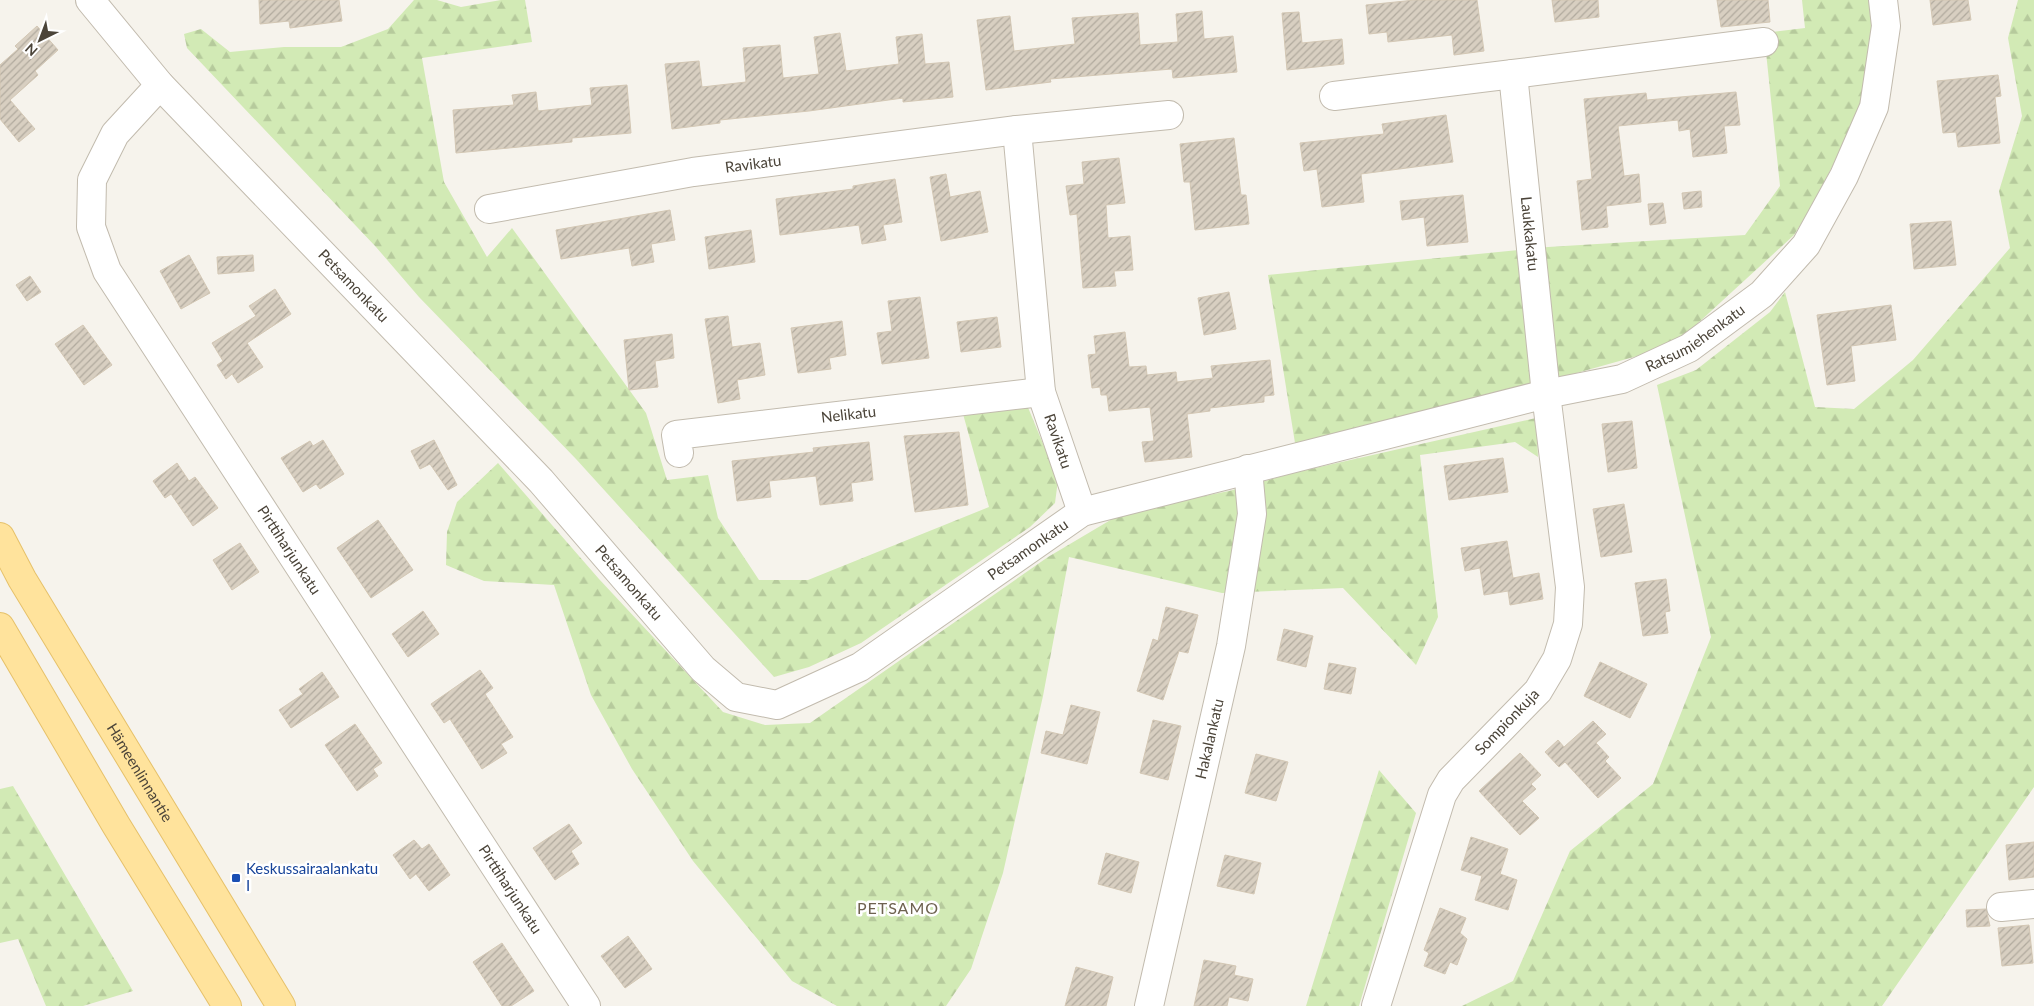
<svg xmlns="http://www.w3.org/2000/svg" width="2034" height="1006" font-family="Lato,sans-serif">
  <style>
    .forest { fill: url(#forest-firs) }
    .building { fill: url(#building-hatch); stroke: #d3c7b4 }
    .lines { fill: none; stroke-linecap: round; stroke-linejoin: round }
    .minor-casing { stroke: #c2bbae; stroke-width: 30 }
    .major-casing { stroke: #e6c16a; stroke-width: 30 }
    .minor { stroke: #fff; stroke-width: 28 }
    .major { stroke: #ffe39c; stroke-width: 28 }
    .transit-dot { fill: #1a4fb4; stroke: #fff; stroke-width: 2 }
    .labels { text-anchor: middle; stroke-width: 5; stroke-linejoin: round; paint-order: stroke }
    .street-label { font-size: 15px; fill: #4b4439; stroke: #fff }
    .transit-label { font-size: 15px; fill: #164399; stroke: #fff; text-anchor: start }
    .neighbourhood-label { font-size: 16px; letter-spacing: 1px; fill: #6e6250; stroke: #fff }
  </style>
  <defs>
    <pattern id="forest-firs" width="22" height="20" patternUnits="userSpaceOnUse" patternTransform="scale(1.25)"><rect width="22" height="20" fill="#d2eab5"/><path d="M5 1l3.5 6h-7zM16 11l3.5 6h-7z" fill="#b6ca9c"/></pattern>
    <pattern id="building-hatch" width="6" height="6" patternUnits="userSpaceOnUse" patternTransform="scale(1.25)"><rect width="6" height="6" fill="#d8cfc1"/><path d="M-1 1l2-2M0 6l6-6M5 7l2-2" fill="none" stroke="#b1aa9e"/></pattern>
  </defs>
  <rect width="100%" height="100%" fill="#f6f3ec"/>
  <path class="forest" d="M 414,0 L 437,0 L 461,7 L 501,0 L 525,0 L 532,42 L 422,58 L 444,182 L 487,257 L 512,228 L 646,413 L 667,480 L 708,475 L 718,518 L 759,580 L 808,580 L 989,507 L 963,414 L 1027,405 L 1058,480 L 1055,503 L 1030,527 L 861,643 L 809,667 L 774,677 L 576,459 L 419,297 L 376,247 L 187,48 L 184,34 L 201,29 L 230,52 L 284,47 L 341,47 L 388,29 Z
    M 1802,0 L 1875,0 L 1864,103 L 1814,203 L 1794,235 L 1673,346 L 1566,376 L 1295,443 L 1268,275 L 1548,247 L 1745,235 L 1780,186 L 1764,33 L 1805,28 Z
    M 2018,0 L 2034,0 L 2034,787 L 1882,1006 L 1462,1006 L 1513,981 L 1570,851 L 1653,784 L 1711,637 L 1657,385 L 1696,370 L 1770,312 L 1785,292 L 1815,407 L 1854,409 L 1913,360 L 2010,248 L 1999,191 L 2022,116 L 2008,38 Z
    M 1536,418 L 1538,457 L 1515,442 L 1420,455 L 1438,617 L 1416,665 L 1343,588 L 1222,593 L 1069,557 L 1043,696 L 1003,873 L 971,969 L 946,1006 L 837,1006 L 792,981 L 693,861 L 632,769 L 591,695 L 554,585 L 484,581 L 446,565 L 447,532 L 457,502 L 498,463 L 599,579 L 723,712 L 765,725 L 810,723 L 1048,557 L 1124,512 L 1229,491 L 1293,473 Z
    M 1379,770 L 1416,813 L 1359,1006 L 1306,1006 Z
    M 13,786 L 133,991 L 83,1006 L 46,1006 L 18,939 L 0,943 L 0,789 Z"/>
  <path class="building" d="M 259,0 L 339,0 L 342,21 L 290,28 L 289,21 L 260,24 Z
    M 1415,0 L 1477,0 L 1484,51 L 1454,55 L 1452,35 L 1388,42 L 1387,32 L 1369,34 L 1366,5 Z
    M 1552,0 L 1598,0 L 1599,17 L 1555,22 Z
    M 1717,0 L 1768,0 L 1770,22 L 1721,27 Z
    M 1930,0 L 1968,0 L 1971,20 L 1933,25 Z
    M 1202,11 L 1204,39 L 1233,36 L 1237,72 L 1173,78 L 1172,69 L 1050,79 L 1051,82 L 986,90 L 977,20 L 1010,16 L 1014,51 L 1075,44 L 1072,18 L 1138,13 L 1140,45 L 1178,42 L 1176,14 Z
    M 1299,12 L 1302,43 L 1342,39 L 1344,64 L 1287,70 L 1282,13 Z
    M 37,26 L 58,50 L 35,71 L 38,75 L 10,100 L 35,129 L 19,142 L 0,119 L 0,65 L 18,49 L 15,46 Z
    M 840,33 L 846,71 L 899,64 L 896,37 L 922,34 L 925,64 L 949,62 L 953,97 L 903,102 L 903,98 L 809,111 L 720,120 L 720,123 L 672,129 L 665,64 L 699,61 L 702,87 L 746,82 L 743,48 L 780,45 L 783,78 L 819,74 L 814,37 Z
    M 1998,75 L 2001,96 L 1995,97 L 2000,143 L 1958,147 L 1956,132 L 1943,133 L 1937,81 Z
    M 627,85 L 631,133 L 572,138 L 572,142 L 456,153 L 453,110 L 514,105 L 512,95 L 536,92 L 538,111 L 592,105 L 590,88 Z
    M 1736,92 L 1740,125 L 1724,126 L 1727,153 L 1693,157 L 1690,129 L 1679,131 L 1678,120 L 1618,126 L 1624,176 L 1639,174 L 1641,202 L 1606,206 L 1608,227 L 1582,230 L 1577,181 L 1592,179 L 1584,99 L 1646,93 L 1647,100 Z
    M 1446,115 L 1453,162 L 1361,174 L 1364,202 L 1322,207 L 1317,169 L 1304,171 L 1300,143 L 1384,134 L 1382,124 Z
    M 1234,138 L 1241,195 L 1246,195 L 1249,224 L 1195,230 L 1190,182 L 1184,182 L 1180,144 Z
    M 1119,158 L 1125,203 L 1106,205 L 1108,238 L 1130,236 L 1133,270 L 1114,271 L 1116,286 L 1083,288 L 1077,214 L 1070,215 L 1066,186 L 1084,184 L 1082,162 Z
    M 946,174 L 950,197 L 980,191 L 988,232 L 941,241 L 930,177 Z
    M 895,179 L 902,222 L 883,225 L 886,240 L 862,244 L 859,225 L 780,235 L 776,199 L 853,189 L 853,186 Z
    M 1701,191 L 1702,207 L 1684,209 L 1682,193 Z
    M 1463,195 L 1468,242 L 1427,246 L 1424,217 L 1402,220 L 1400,201 Z
    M 1663,203 L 1666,223 L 1650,225 L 1648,204 Z
    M 670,210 L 675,240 L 651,244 L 654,262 L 632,266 L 629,248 L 561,259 L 556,230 Z
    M 1951,221 L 1956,265 L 1914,269 L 1910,224 Z
    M 751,230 L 755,262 L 709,269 L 705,237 Z
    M 189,255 L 210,293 L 181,309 L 160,271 Z
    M 253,255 L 254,271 L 218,274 L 217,257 Z
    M 30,276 L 41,292 L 27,301 L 16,285 Z
    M 275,289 L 291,314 L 247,343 L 263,367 L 238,383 L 232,374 L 226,379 L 217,365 L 223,361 L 212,343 L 256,316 L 249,306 Z
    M 1229,292 L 1236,329 L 1204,335 L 1198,298 Z
    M 920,297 L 929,358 L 882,364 L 877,333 L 892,331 L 888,301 Z
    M 1891,305 L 1896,340 L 1851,346 L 1855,381 L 1827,385 L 1817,315 Z
    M 728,316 L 732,347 L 760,343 L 765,375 L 737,380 L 740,399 L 718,403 L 705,319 Z
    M 997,317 L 1001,347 L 961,352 L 957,322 Z
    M 842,321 L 846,355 L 829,358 L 831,369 L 798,373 L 791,328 Z
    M 83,325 L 112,365 L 84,385 L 55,344 Z
    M 1125,332 L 1129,367 L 1146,366 L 1147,375 L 1176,372 L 1177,382 L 1213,378 L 1211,366 L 1270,360 L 1274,395 L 1264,396 L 1264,402 L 1210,408 L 1210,411 L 1187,414 L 1192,457 L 1145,462 L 1142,442 L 1154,441 L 1150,407 L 1109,411 L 1107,395 L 1101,395 L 1100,387 L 1092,388 L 1088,355 L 1096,354 L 1094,336 Z
    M 672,334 L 674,358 L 655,361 L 658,387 L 629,390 L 624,340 Z
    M 1632,421 L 1637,468 L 1608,472 L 1602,424 Z
    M 959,432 L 968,505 L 915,512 L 904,436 Z
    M 323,440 L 344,474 L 320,489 L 316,484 L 303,492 L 281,458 L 310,441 L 313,446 Z
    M 434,440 L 457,485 L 448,490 L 430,464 L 420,469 L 411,451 Z
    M 869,442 L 873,480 L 851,483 L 853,501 L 820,505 L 816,476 L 769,481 L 771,497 L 737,501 L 732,461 L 814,452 L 813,448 Z
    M 1503,458 L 1508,492 L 1449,500 L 1444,466 Z
    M 177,463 L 189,481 L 195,477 L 218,508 L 193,526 L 171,494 L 165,498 L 153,481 Z
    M 1624,504 L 1632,552 L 1601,557 L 1593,509 Z
    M 378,520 L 413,570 L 371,598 L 337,548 Z
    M 1507,541 L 1513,578 L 1539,573 L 1543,599 L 1510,605 L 1508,591 L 1484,595 L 1480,568 L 1465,571 L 1461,548 Z
    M 240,543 L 259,572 L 232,590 L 213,560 Z
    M 1666,579 L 1670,611 L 1665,612 L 1668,633 L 1643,636 L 1635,583 Z
    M 1166,607 L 1198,615 L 1188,653 L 1179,651 L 1163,700 L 1137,691 L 1153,639 L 1158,641 Z
    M 423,611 L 439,634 L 408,657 L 392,634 Z
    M 1284,629 L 1313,636 L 1306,667 L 1277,660 Z
    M 1600,662 L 1647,684 L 1630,718 L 1584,696 Z
    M 1329,663 L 1356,668 L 1351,694 L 1324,689 Z
    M 480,670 L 493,688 L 485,694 L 513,737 L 501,744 L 507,753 L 482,769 L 450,719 L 444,723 L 431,704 Z
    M 322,672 L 339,697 L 291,728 L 279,710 L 303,694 L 299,689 Z
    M 1071,705 L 1100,712 L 1087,764 L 1041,753 L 1046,731 L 1063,735 Z
    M 1153,720 L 1181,726 L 1168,780 L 1140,773 Z
    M 1593,721 L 1606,734 L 1596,743 L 1609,757 L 1605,761 L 1621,778 L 1598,798 L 1565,762 L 1559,767 L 1545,752 L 1558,740 L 1564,747 Z
    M 355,724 L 382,763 L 373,769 L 378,776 L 357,791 L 325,745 Z
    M 1520,753 L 1541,775 L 1531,784 L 1536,789 L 1522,801 L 1539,818 L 1520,835 L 1479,791 Z
    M 1256,754 L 1288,762 L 1276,801 L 1245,793 Z
    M 569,824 L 582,843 L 571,851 L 579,864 L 555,880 L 533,848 Z
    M 1471,837 L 1508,849 L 1500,874 L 1517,880 L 1508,910 L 1475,900 L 1482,876 L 1461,870 Z
    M 414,840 L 422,849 L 429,844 L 450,875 L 429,891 L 416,874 L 410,879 L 393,855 Z
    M 2034,842 L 2034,877 L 2009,880 L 2006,845 Z
    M 1106,853 L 1139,862 L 1131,893 L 1098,884 Z
    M 1225,855 L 1261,863 L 1254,894 L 1217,886 Z
    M 1440,908 L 1466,918 L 1460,933 L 1467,939 L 1457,965 L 1450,962 L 1445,974 L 1424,966 L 1429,953 L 1424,950 Z
    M 1986,909 L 1990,926 L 1967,927 L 1966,910 Z
    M 2029,925 L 2033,963 L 2002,966 L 1998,928 Z
    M 628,936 L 652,969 L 625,988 L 601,956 Z
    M 502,943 L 534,991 L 511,1006 L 502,1006 L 473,962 Z
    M 1204,960 L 1236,966 L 1234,975 L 1253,979 L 1248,1001 L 1229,997 L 1227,1006 L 1194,1006 Z
    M 1076,967 L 1113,977 L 1106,1006 L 1065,1006 Z"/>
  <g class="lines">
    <defs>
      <g id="minor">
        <path id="s1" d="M 90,0 L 160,85 L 541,481 L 703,669 L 736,697 L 777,705 L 860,667 L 1082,512 L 1546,394 L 1622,379 L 1689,348 L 1762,294 L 1806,245 L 1844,176 L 1874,107 L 1886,26 L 1883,0"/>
        <path d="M 1513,74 L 1764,42"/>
        <path id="s2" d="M 160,85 L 115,134 L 92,180 L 91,227 L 107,271 L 586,1006"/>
        <path id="s3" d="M 1334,96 L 1513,74 L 1546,394 L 1570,587 L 1568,624 L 1557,659 L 1538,691 L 1451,780 L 1442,795 L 1376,1006"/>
        <path id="s4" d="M 1017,130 L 1041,392 L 1082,512"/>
        <path id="s5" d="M 489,209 L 693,172 L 1017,130 L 1169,115"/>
        <path id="s6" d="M 679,453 L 676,435 L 1041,392"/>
        <path d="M 2001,907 L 2034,904"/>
        <path id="s7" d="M 1149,1006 L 1231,646 L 1252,514 L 1248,469"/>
      </g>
      <g id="major">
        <path id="s8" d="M 0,537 L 22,579 L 281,1006"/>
        <path d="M 0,627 L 116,825 L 227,1006"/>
      </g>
    </defs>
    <use href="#minor" class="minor-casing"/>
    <use href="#major" class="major-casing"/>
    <use href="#minor" class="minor"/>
    <use href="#major" class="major"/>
  </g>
  <rect class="transit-dot" x="231" y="873" width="10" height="10" rx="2.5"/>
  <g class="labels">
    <g class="street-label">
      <text dy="5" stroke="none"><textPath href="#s5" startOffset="268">Ravikatu</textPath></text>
      <text dy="5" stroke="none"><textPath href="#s3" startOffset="341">Laukkakatu</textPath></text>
      <text dy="5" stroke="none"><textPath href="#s1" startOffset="389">Petsamonkatu</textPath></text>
      <text dy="5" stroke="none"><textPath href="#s1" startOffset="1995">Ratsumiehenkatu</textPath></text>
      <text dy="5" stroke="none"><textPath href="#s6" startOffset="192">Nelikatu</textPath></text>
      <text dy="5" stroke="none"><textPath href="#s4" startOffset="315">Ravikatu</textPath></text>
      <text dy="5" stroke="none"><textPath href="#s2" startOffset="545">Pirttiharjunkatu</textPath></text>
      <text dy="5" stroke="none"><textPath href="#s1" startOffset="1289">Petsamonkatu</textPath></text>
      <text dy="5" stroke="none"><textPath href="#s1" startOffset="794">Petsamonkatu</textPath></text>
      <text transform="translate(1507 722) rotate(-46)" y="5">Sompionkuja</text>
      <text dy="5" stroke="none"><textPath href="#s7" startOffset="274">Hakalankatu</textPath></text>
      <text dy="5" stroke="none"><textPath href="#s8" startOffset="274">Hämeenlinnantie</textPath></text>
      <text dy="5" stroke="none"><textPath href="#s2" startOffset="950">Pirttiharjunkatu</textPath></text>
    </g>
    <g class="transit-label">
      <text x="246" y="874">Keskussairaalankatu<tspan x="246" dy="17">I</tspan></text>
    </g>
    <g class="neighbourhood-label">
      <text x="898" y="914">PETSAMO</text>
    </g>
  </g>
  <g transform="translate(40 40) rotate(222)" stroke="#ffffff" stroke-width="4" paint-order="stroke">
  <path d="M0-4L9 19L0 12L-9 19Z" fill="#4b4439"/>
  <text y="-8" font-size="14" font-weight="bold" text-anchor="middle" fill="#4b4439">N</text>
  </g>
</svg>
